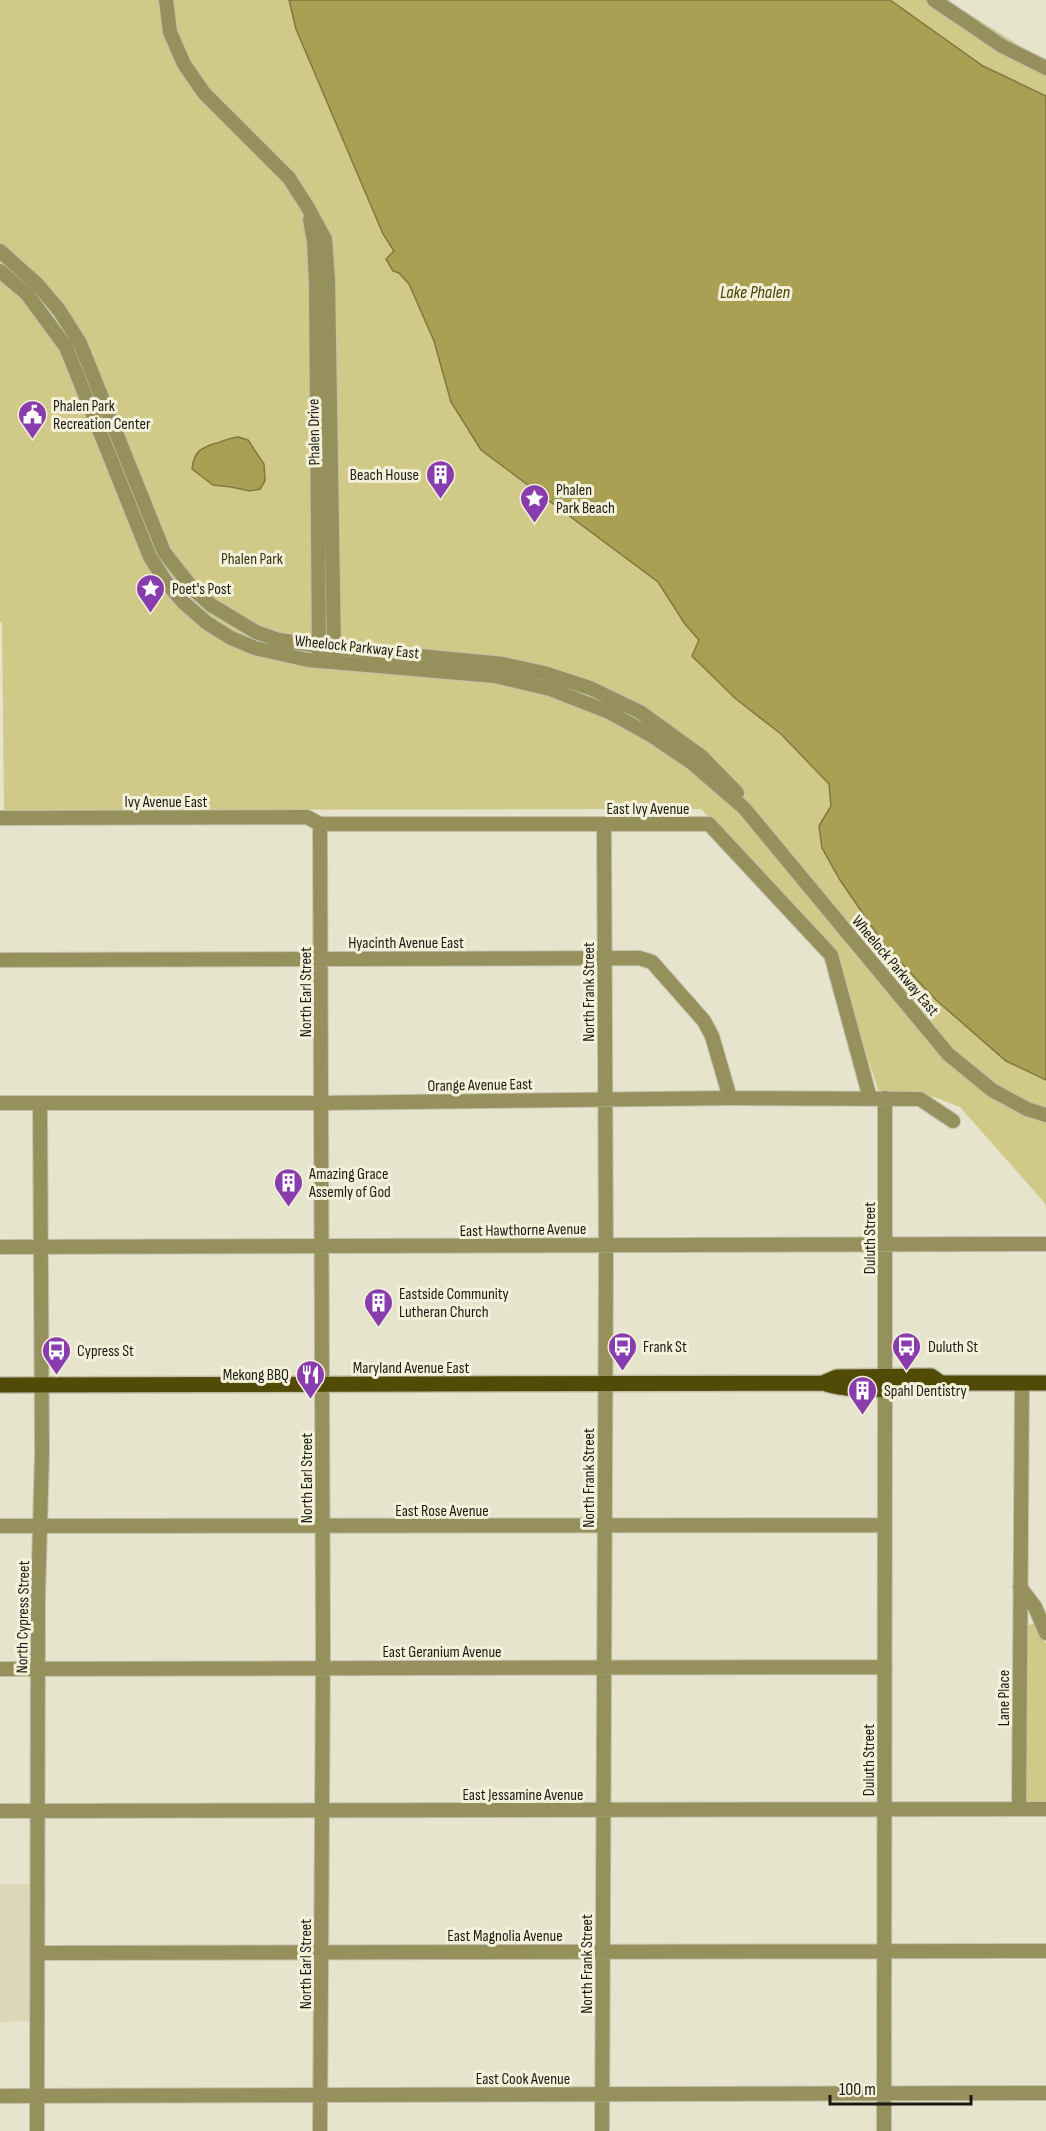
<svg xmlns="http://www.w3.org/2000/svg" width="1046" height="2131" font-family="'Sofia Sans Condensed',sans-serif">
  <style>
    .built { fill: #dbd8b9 }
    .green { fill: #d0c988 }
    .water { fill: #a9a053; stroke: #7f7840; stroke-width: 1.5 }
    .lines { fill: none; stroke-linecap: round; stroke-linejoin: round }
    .minor-casing { stroke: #c2c0ac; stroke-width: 16 }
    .major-casing { stroke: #c2c0ac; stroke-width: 18 }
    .minor { stroke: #96905c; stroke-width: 14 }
    .major { stroke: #524b07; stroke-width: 15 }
    .labels { text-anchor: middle; stroke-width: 6; stroke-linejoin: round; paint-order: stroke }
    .poi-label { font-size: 16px; fill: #1c1b13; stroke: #f4f1da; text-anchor: start }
    .street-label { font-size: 16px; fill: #1c1b13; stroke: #f4f1da }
    .park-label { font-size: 16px; fill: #36320f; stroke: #f4f1da }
    .water-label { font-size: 18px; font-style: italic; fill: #474100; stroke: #f4f1da }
  </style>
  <rect width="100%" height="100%" fill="#e6e4cd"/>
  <path class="built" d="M 0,1884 L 32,1884 L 31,2021 L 0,2022 Z"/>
  <path class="green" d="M 0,0 L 289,0 L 296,29 L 383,234 L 394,252 L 399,273 L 409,284 L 434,341 L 451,402 L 481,450 L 658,582 L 685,624 L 700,640 L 692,656 L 736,699 L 781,734 L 830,784 L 831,806 L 819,826 L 840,880 L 884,946 L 936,1000 L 1006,1061 L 1046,1080 L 1046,1206 L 1043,1201 L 960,1107 L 934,1097 L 879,1092 L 828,941 L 701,809 L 4,810 L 2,623 L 0,622 Z
    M 890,0 L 947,0 L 1030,52 L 1046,60 L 1046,96 L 983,66 Z
    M 1034,1623 L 1046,1644 L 1046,1802 L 1027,1802 L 1027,1626 Z"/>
  <path class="water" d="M 289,0 L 890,0 L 983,66 L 1046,96 L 1046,1080 L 1006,1061 L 936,1000 L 885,946 L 840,880 L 822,848 L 819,826 L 831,806 L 829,784 L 781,734 L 736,699 L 692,656 L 699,640 L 685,624 L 658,582 L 481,450 L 451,402 L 434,341 L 409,284 L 399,273 L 393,271 L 386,259 L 394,251 L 383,234 L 296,29 Z
    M 238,437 L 248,440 L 264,464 L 265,481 L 260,489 L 250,491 L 231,487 L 213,485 L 192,469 C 194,453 199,449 213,444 C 222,442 228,438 238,437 Z"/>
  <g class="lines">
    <defs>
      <path id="minor" d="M 166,0 L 170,32 L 184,64 L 204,93 L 289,178 L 307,206 L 325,239 L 328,280 L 334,654
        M 934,0 L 1002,46 L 1046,68
        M 310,220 L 314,242 L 316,282 L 319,653
        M 0,251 L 37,284 L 59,310 L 80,343 L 164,552 L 193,589 L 211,605 L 256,632 L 279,640 L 327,647 L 503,664 L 544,673 L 590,688 L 640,712 L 702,757 L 737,793
        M 0,271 L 27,294 L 66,347 L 150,557 L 166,582 L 183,602 L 207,623 L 231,638 L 255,648 L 308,660 L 495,676 L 550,689 L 609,712 L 652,736 L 692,763 L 744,808 L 948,1054 L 992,1090 L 1027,1109 L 1046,1115
        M 0,818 L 307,817 L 320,824 L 709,824 L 831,955 L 870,1098
        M 320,824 L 323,1654 L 320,2131
        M 0,960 L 639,958 L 652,962 L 704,1021 L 712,1036 L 730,1098
        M 0,1103 L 322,1103 L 730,1098 L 920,1099 L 953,1121
        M 0,1247 L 1046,1244
        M 885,1377 L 885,1098
        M 0,1526 L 885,1525
        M 1020,1587 L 1035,1607 L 1046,1633
        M 0,1669 L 885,1667
        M 1019,1809 L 1022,1383
        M 0,1811 L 1046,1809
        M 37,1953 L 1046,1951
        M 0,2096 L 1046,2093
        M 37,2131 L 38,1597 L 42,1454 L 40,1103
        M 602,2131 L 606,1257 L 604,824
        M 884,2131 L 885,1388"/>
      <path id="major" d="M 823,1383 L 837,1377 L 931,1376 L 941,1383
        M 0,1385 L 823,1383 C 848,1392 916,1392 941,1383 L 1046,1383"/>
    </defs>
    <use href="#minor" class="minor-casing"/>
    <use href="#major" class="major-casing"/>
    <use href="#minor" class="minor"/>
    <use href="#major" class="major"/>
  </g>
  <defs>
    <symbol id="civic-pin" viewBox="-11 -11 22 30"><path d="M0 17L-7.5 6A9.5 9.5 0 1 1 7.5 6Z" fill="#883cad" stroke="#f4f1da"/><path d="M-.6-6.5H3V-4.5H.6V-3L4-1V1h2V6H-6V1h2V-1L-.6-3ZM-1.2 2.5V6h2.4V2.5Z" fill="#fff"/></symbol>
    <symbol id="building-pin" viewBox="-11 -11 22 30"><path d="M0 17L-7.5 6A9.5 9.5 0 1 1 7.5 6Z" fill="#883cad" stroke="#f4f1da"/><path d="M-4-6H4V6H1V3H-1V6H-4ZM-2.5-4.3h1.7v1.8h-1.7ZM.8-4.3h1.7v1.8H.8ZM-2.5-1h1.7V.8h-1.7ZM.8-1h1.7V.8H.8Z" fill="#fff"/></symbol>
    <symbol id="sight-pin" viewBox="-11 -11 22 30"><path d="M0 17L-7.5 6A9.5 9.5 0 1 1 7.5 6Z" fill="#883cad" stroke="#f4f1da"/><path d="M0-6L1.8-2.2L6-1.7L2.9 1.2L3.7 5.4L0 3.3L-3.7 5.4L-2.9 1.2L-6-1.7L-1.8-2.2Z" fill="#fff"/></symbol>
    <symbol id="bus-pin" viewBox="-11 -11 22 30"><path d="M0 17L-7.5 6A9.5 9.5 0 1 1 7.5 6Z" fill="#883cad" stroke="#f4f1da"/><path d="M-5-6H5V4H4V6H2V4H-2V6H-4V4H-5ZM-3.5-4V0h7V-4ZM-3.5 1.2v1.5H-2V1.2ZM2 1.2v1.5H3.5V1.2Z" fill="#fff"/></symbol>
    <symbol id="restaurant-pin" viewBox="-11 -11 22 30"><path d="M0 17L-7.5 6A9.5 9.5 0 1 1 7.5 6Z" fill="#883cad" stroke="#f4f1da"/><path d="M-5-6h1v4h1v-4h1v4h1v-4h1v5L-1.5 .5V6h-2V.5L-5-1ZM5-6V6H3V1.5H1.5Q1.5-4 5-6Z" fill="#fff"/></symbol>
  </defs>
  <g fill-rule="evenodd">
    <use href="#civic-pin" x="16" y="398" width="33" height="45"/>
    <use href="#building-pin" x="424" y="458" width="33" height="45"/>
    <use href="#sight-pin" x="518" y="482" width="33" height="45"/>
    <use href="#sight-pin" x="134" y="572" width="33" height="45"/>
    <use href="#building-pin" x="272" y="1166" width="33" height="45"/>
    <use href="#building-pin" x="362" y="1286" width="33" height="45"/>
    <use href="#bus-pin" x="606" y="1330" width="33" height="45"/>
    <use href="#bus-pin" x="890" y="1330" width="33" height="45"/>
    <use href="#bus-pin" x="40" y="1334" width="33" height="45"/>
    <use href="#restaurant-pin" x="294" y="1358" width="33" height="45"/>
    <use href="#building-pin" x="846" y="1374" width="33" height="45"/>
  </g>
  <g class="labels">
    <g class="poi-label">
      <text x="53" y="411">Phalen Park<tspan x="53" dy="18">Recreation Center</tspan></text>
      <text x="419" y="480" text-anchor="end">Beach House</text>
      <text x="556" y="495">Phalen<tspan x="556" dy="18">Park Beach</tspan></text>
      <text x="172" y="594">Poet's Post</text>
      <text x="309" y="1179">Amazing Grace<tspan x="309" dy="18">Assemly of God</tspan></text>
      <text x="399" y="1299">Eastside Community<tspan x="399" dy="18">Lutheran Church</tspan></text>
      <text x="643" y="1352">Frank St</text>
      <text x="928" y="1352">Duluth St</text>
      <text x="77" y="1356">Cypress St</text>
      <text x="289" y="1380" text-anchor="end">Mekong BBQ</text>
      <text x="884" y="1396">Spahl Dentistry</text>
    </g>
    <g class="street-label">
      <text transform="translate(313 432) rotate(-91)" y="6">Phalen Drive</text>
      <text transform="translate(357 646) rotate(6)" y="6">Wheelock Parkway East</text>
      <text x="166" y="807">Ivy Avenue East</text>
      <text x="648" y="814">East Ivy Avenue</text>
      <text x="406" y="948">Hyacinth Avenue East</text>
      <text transform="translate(896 965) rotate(50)" y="6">Wheelock Parkway East</text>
      <text transform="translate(305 992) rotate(-90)" y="6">North Earl Street</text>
      <text transform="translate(588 992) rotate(-90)" y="6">North Frank Street</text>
      <text transform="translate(480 1084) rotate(-1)" y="6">Orange Avenue East</text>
      <text transform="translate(523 1229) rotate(-1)" y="6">East Hawthorne Avenue</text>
      <text transform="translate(869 1238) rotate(-90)" y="6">Duluth Street</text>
      <text x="411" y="1373">Maryland Avenue East</text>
      <text transform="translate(306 1478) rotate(-90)" y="6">North Earl Street</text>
      <text transform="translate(588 1478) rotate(-90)" y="6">North Frank Street</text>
      <text x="442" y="1516">East Rose Avenue</text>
      <text transform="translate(22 1617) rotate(-89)" y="6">North Cypress Street</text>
      <text x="442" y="1657">East Geranium Avenue</text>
      <text transform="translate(1003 1698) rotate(-90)" y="6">Lane Place</text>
      <text transform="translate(868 1760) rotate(-90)" y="6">Duluth Street</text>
      <text x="523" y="1800">East Jessamine Avenue</text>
      <text x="505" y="1941">East Magnolia Avenue</text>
      <text transform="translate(305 1964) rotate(-90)" y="6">North Earl Street</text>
      <text transform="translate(586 1964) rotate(-90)" y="6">North Frank Street</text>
      <text x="523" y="2084">East Cook Avenue</text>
    </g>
    <g class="park-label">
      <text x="252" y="564">Phalen Park</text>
    </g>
    <g class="water-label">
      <text x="755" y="298">Lake Phalen</text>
    </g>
  </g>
  <path d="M830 2095v9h141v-9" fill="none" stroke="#1c1b13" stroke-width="3"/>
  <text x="839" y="2095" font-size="18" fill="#1c1b13" stroke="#f4f1da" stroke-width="4.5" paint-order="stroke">100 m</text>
</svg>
